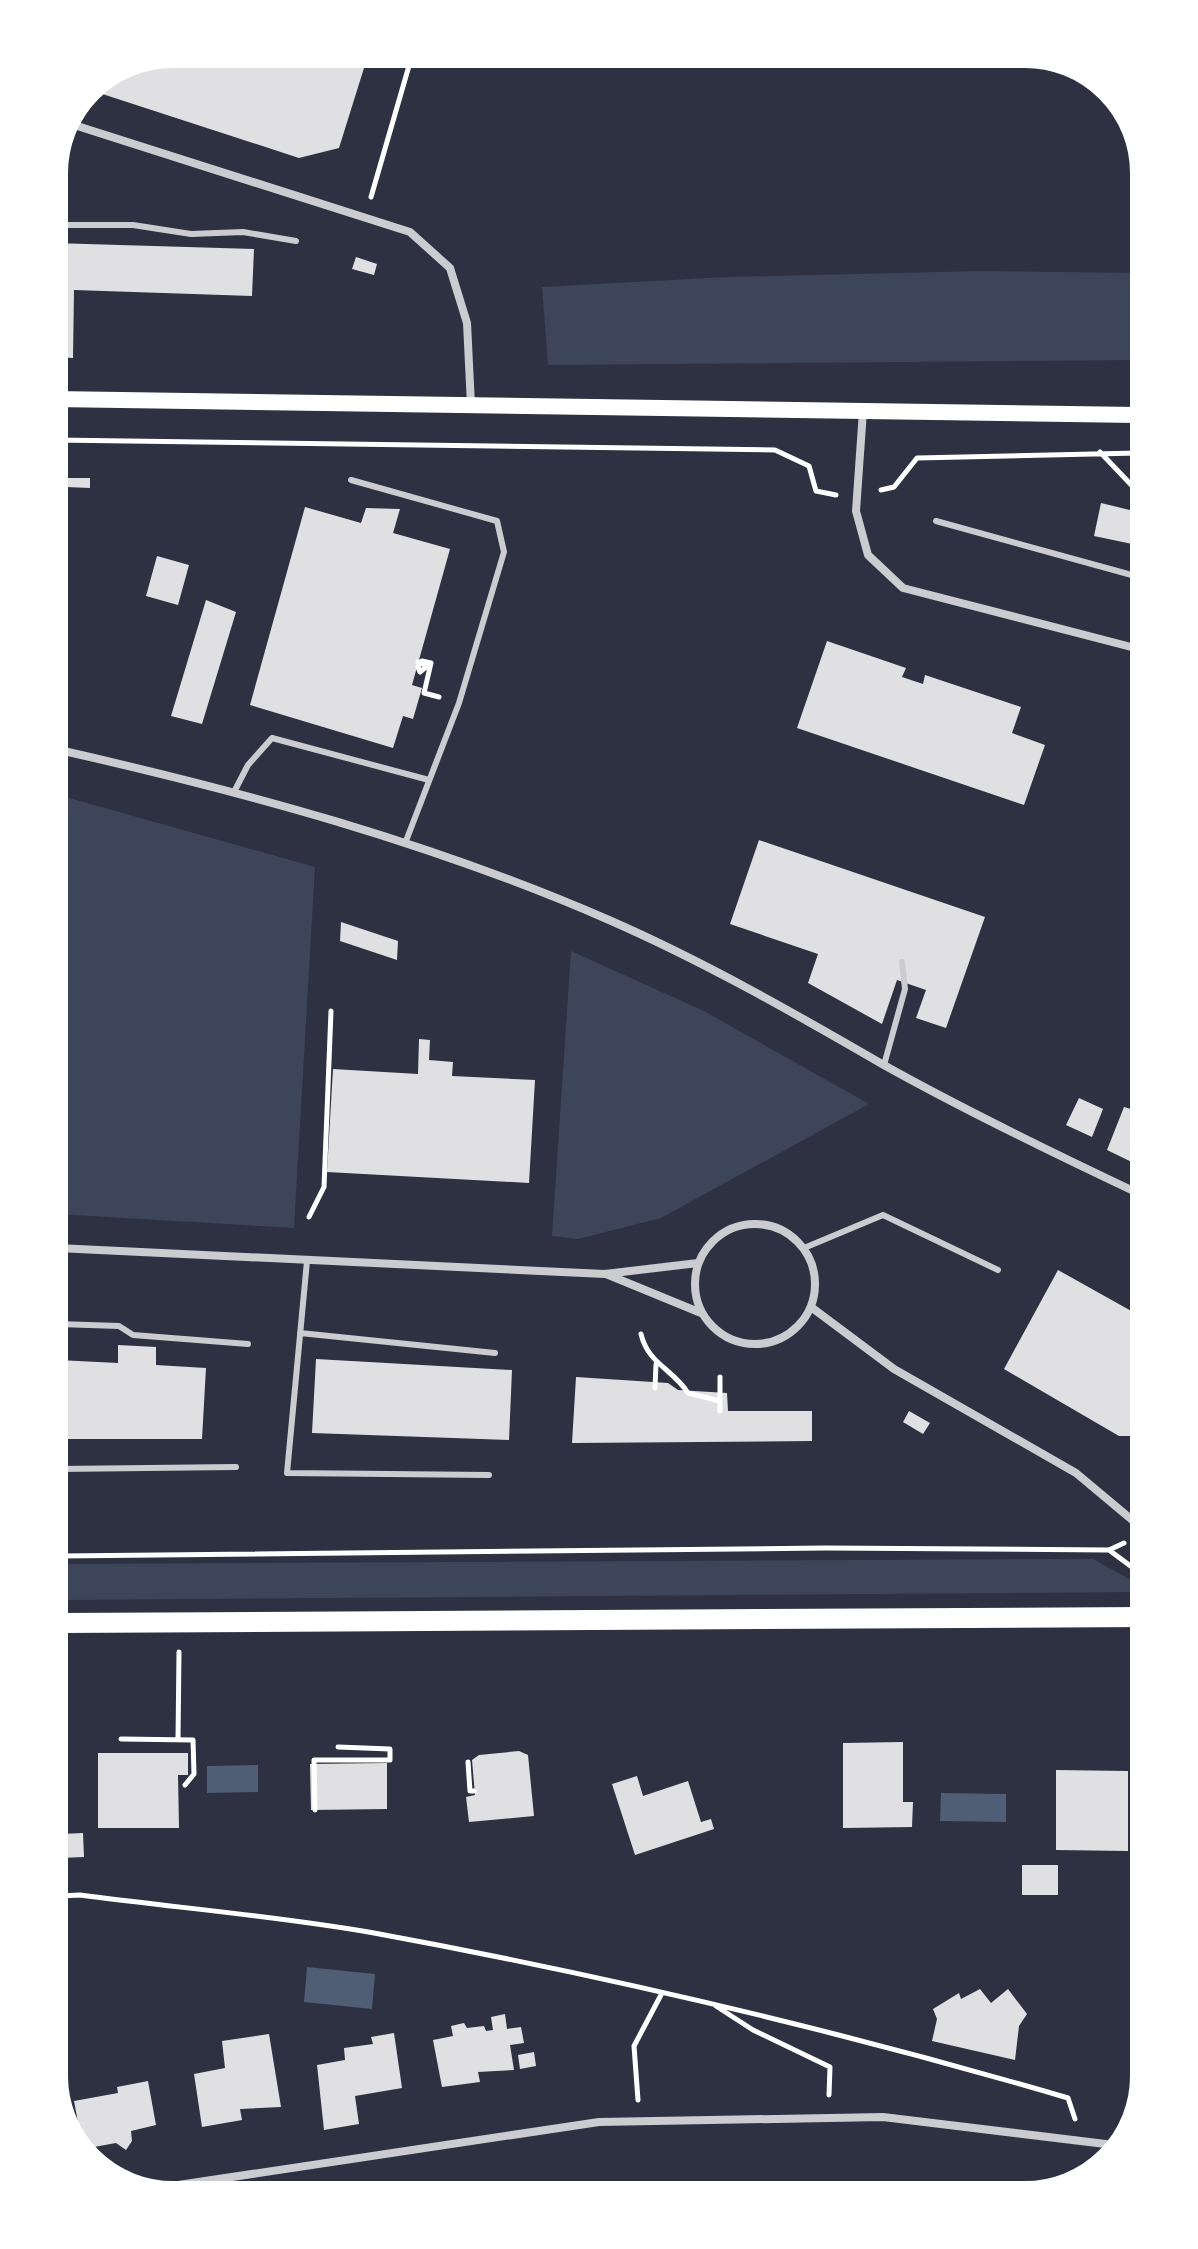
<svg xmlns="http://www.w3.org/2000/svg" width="1198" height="2249" font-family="'Sofia Sans Condensed',sans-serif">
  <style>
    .green { fill: #3c4559 }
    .water { fill: #4f5d75 }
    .building { fill: #e0e0e3 }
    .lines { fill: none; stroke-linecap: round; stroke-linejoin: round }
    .path { stroke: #fff; stroke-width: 5 }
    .service { stroke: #caccd0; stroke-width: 6 }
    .minor { stroke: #caccd0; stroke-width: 8 }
    .secondary { stroke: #fff; stroke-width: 16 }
    .primary { stroke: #fff; stroke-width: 20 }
    .rim { fill: none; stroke: #fff; stroke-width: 4 }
  </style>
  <rect width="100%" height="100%" fill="#2d3142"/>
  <path class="green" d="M 983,271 L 1137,273 L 1138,360 L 548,365 L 542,287 L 727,277 Z
    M 55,794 L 315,867 L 294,1228 L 57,1214 Z
    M 571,951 L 704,1011 L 869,1104 L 661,1218 L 578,1239 L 552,1236 Z
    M 1093,1559 L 1133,1581 L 1137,1592 L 59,1600 L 59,1564 Z"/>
  <path class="water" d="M 258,1765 L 258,1792 L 207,1793 L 207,1766 Z
    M 941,1793 L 1006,1794 L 1006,1822 L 940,1821 Z
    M 307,1967 L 375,1974 L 372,2009 L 304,2002 Z"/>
  <path class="building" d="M 173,52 L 232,52 L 260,61 L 263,52 L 369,52 L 339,148 L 299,158 L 87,89 Z
    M 53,243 L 254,249 L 252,296 L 74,290 L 73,358 L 53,357 Z
    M 356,257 L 377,264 L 374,275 L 352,269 Z
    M 66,478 L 90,478 L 90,488 L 66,487 Z
    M 1101,503 L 1138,512 L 1137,545 L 1094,536 Z
    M 305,507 L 361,523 L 366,508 L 400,509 L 393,533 L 450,549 L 412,685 L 422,688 L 413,719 L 403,716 L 393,748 L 250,705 Z
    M 157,556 L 189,565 L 178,605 L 146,596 Z
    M 206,600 L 236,612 L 202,724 L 171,716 Z
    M 827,641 L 906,668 L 902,677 L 923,684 L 925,675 L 1021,707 L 1012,733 L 1045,745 L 1024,805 L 797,728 Z
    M 759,840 L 985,917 L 946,1028 L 916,1018 L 926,990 L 897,980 L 882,1024 L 808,983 L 818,954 L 730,924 Z
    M 341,922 L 398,941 L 397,960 L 340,941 Z
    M 419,1039 L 430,1040 L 429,1060 L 453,1062 L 452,1076 L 535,1080 L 529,1183 L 327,1172 L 333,1069 L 418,1074 Z
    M 1141,1090 L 1142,1167 L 1107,1150 L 1124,1107 L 1134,1110 Z
    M 1079,1098 L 1103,1109 L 1092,1137 L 1066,1125 Z
    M 1058,1270 L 1142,1317 L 1143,1436 L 1119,1436 L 1004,1369 Z
    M 118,1345 L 156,1347 L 156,1365 L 206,1368 L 202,1439 L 58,1439 L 58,1360 L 118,1363 Z
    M 316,1359 L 512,1370 L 509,1440 L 312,1433 Z
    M 576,1377 L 668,1383 L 678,1390 L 727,1393 L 728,1411 L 812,1411 L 812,1441 L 572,1443 Z
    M 909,1411 L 930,1423 L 923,1434 L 903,1422 Z
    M 903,1742 L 903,1802 L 913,1802 L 912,1827 L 843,1828 L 843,1743 Z
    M 519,1751 L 528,1755 L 534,1816 L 469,1822 L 466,1797 L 475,1795 L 472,1760 L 479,1755 Z
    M 98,1753 L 188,1753 L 188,1775 L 178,1775 L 179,1828 L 98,1828 Z
    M 387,1763 L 387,1809 L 311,1810 L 310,1764 Z
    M 1056,1770 L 1128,1771 L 1128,1851 L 1056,1850 Z
    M 637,1776 L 643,1796 L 688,1781 L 701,1822 L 711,1819 L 714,1829 L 635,1855 L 612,1784 Z
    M 83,1833 L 84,1857 L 60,1858 L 60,1834 Z
    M 1022,1865 L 1058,1865 L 1058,1895 L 1022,1895 Z
    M 980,1989 L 991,2003 L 1008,1989 L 1027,2014 L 1019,2026 L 1015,2060 L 932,2041 L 937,2019 L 933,2009 L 959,1993 L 961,1999 Z
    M 505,2014 L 507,2029 L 521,2027 L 524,2043 L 510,2045 L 514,2070 L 478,2072 L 480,2082 L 442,2087 L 433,2040 L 453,2036 L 451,2026 L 464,2023 L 467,2028 L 484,2026 L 486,2031 L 493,2030 L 491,2017 Z
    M 394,2033 L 402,2088 L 355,2096 L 359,2124 L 324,2130 L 317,2065 L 345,2060 L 344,2048 L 373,2044 L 371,2037 Z
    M 269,2034 L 281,2107 L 240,2109 L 242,2120 L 202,2127 L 194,2074 L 225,2068 L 222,2041 Z
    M 534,2052 L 536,2066 L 520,2069 L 518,2055 Z
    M 148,2081 L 156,2125 L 131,2131 L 132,2141 L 126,2150 L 116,2143 L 83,2149 L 74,2101 L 118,2093 L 117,2087 Z"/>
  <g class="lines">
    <path class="path" d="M 371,197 L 413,52
      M 54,440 L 775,450 L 809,466 L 816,491 L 836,495
      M 1100,452 L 1138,492
      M 881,490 L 894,487 L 917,458 L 1138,453
      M 418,662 L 423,663 L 426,667 L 420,672 L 418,667 L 422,661 L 431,663 L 424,693 L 439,697
      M 309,1217 L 324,1187 L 331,1011
      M 641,1334 C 648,1364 673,1369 688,1393 L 720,1401
      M 720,1377 L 720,1411
      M 655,1388 L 656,1364
      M 1109,1550 L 1144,1576
      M 59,1556 L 825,1548 L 1109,1550 L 1124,1543
      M 121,1739 L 193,1740 L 194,1774 L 185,1785
      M 178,1740 L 179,1652
      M 468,1762 L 470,1791 L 474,1791
      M 315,1810 L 314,1760 L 390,1760 L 390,1749 L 338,1747
      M 60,1896 L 80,1895 C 178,1908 277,1916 374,1933 C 608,1976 840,2031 1068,2098 L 1075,2119
      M 716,2006 L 753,2030 L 830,2067 L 829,2095
      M 638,2100 L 634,2046 L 662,1993"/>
    <path class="service" d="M 56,225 L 133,225 L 191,234 L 243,232 L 296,241
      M 351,480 L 497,521 L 504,552 L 459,703 L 406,841
      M 936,521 L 1139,577
      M 234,792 L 248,765 L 272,738 L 429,780
      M 884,1065 L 905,989 L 902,962
      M 804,1248 L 883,1215 L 998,1270
      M 307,1261 L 287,1473 L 489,1475
      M 58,1324 L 119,1326 L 133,1335 L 248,1344
      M 300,1333 L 495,1353
      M 58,1469 L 236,1467"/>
    <path class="minor" d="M 71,124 L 410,232 L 450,268 L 467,323 L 471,405
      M 863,411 L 856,511 L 868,555 L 903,588 L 1139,649
      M 55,749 C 245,792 430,842 609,920 C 703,961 794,1013 882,1064 C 966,1111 1055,1154 1142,1195
      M695 1284a60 60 0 1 1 120 0a60 60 0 1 1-120 0Z
      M 57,1248 L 605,1274 L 698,1263
      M 606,1274 L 701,1313
      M 811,1307 L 894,1369 L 1076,1473 L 1143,1529
      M 145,2190 L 599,2122 L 883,2117 L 1122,2146"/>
    <path class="secondary" d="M 53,399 L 1138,415"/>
    <path class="primary" d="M 59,1623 L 1144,1617"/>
  </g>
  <path d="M0 0H1198V2249H0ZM173 66H1025A107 107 0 0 1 1132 173V2076A107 107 0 0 1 1025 2183H173A107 107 0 0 1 66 2076V173A107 107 0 0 1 173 66Z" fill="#fff" fill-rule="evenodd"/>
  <path class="rim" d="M173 66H1025A107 107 0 0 1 1132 173V2076A107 107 0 0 1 1025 2183H173A107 107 0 0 1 66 2076V173A107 107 0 0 1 173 66Z"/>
</svg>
